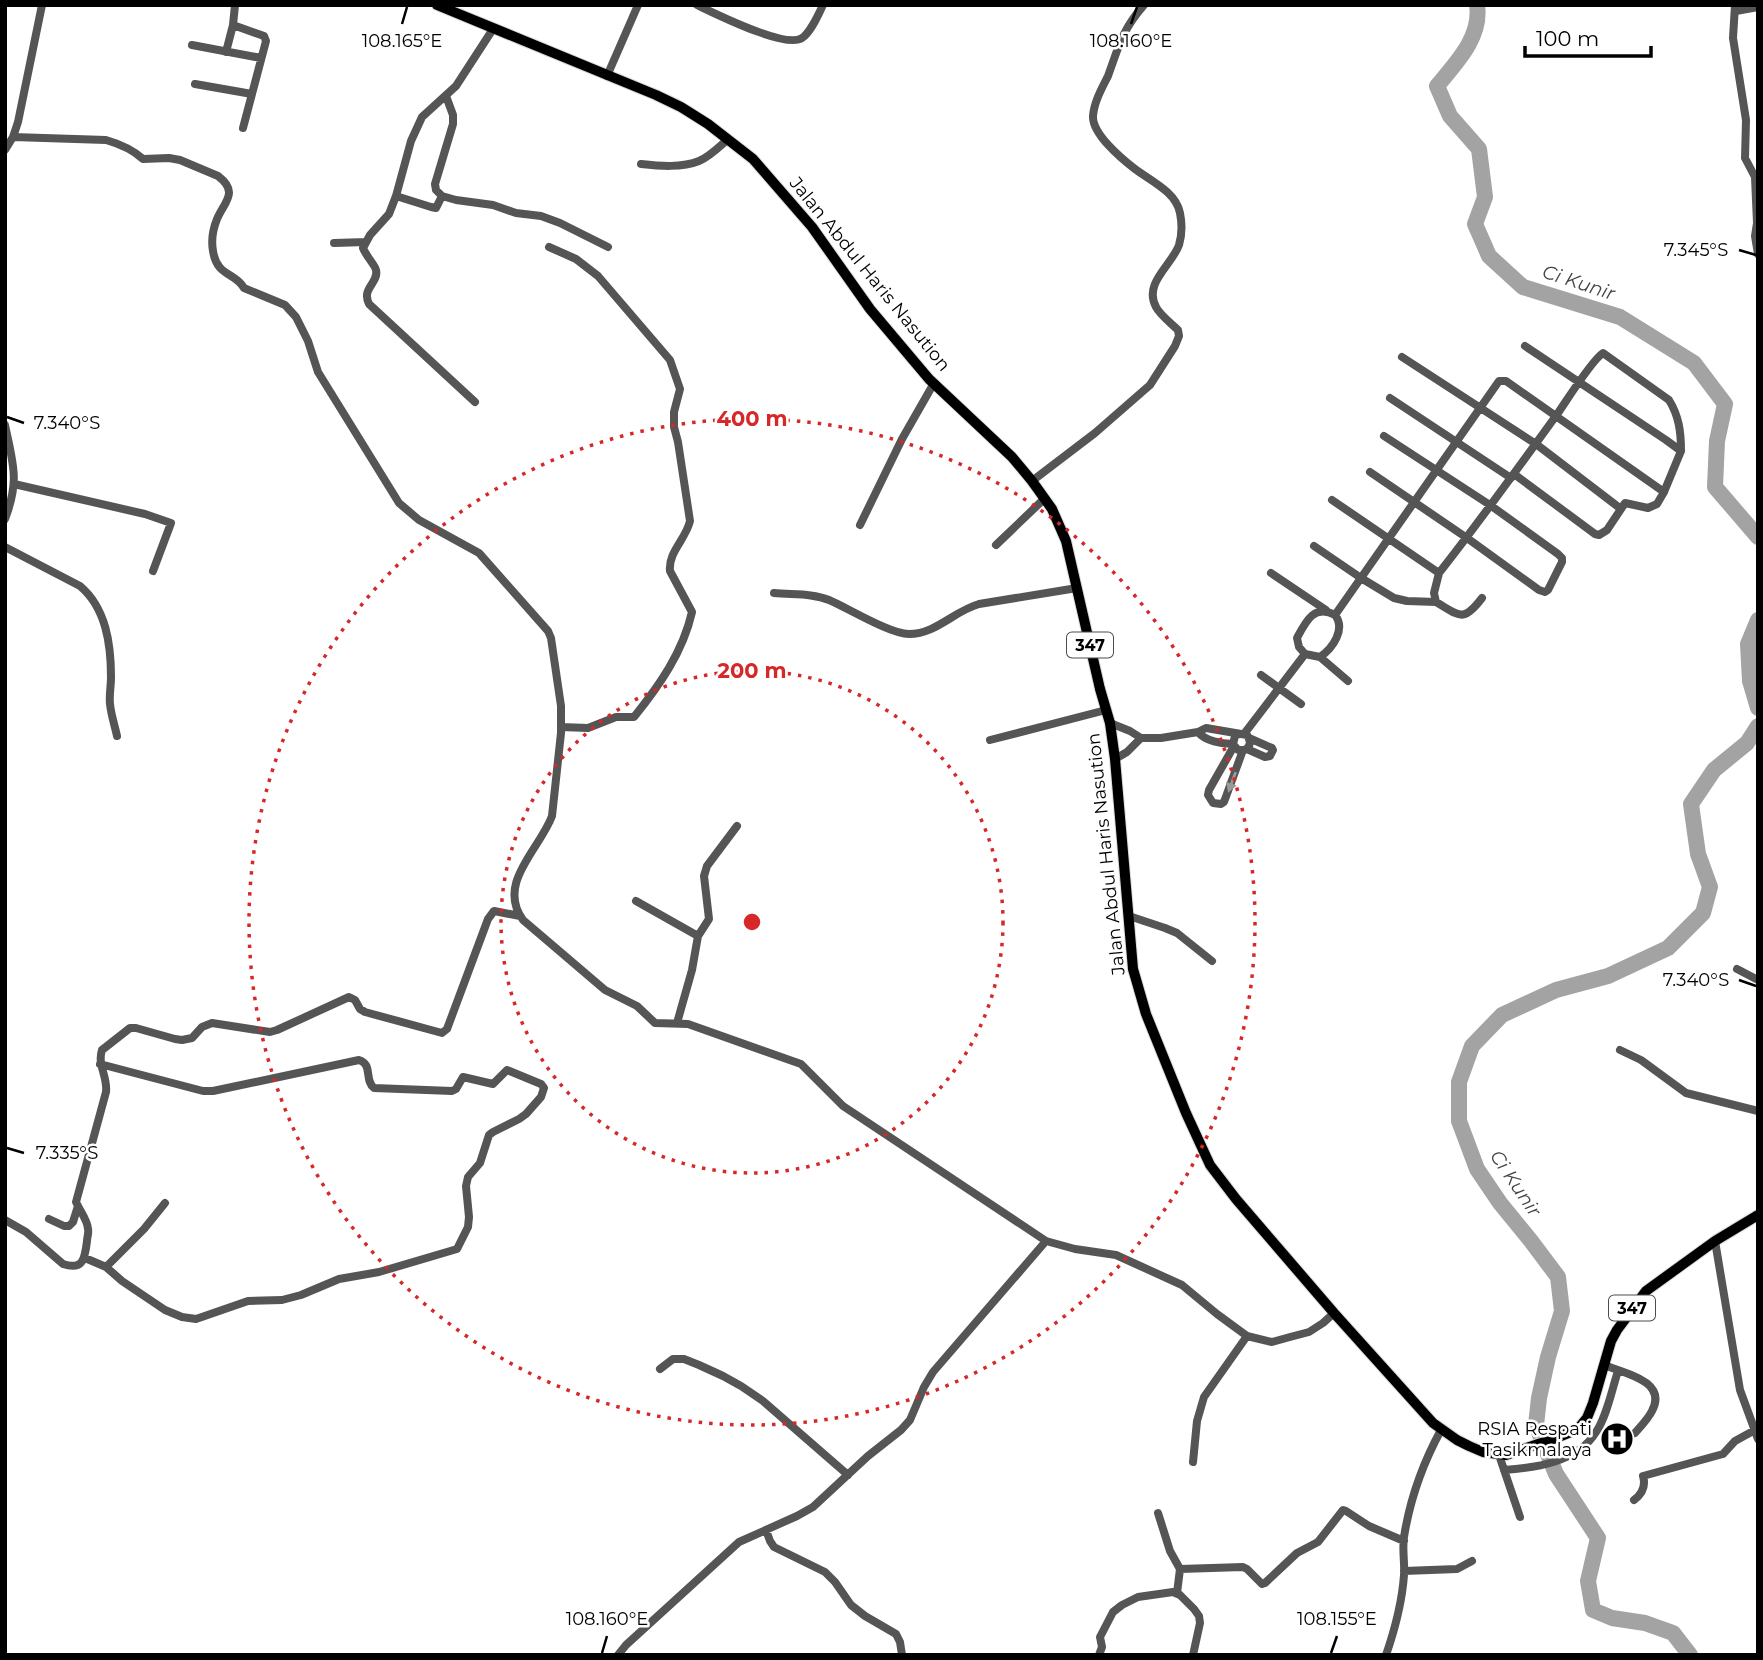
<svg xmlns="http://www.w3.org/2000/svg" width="1763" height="1660" font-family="Montserrat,sans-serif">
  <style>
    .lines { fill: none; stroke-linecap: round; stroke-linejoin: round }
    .river { stroke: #a3a3a3; stroke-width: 16 }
    .major-casing { stroke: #dbdbdb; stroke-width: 12 }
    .minor { stroke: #555; stroke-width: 8 }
    .major { stroke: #000; stroke-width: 10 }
    .oneway { fill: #999 }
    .ticks { fill: none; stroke: #000; stroke-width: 2.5 }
    .ring { fill: none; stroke: #d62828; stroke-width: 3.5; stroke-dasharray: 3.5 7 }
    .labels { text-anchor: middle; stroke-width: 5; stroke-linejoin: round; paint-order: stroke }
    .shield { fill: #fff; stroke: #4c4c4c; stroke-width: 2 }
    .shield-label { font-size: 16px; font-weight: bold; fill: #000 }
    .street-label { font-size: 18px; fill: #000; stroke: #fff }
    .poi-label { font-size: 18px; fill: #000; stroke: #fff; text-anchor: end }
    .water-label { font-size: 19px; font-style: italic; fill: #444; stroke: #fff }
    .ticks-label { font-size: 18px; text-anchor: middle; fill: #000; stroke: #fff; stroke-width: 5; stroke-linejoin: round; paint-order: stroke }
    .centre { fill: #d62828; stroke: #fff; stroke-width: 3.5 }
    .ring-label { font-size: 21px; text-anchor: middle; font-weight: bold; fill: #d62828; stroke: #fff; stroke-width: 5; stroke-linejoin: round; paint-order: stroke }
  </style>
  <rect width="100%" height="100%" fill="#fff"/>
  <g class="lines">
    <path class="river" d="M 1477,5 C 1482,37 1456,63 1437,86 L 1450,116 L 1479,149 L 1485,197 L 1475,224 L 1489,256 L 1523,287 L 1620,317 L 1694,363 L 1725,404 L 1717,441 L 1715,487 L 1758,537
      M 1758,620 L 1748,644 L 1750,681 L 1758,708
      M 1690,1655 L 1673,1633 L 1645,1623 L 1612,1618 L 1593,1610 L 1588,1581 L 1598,1538 L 1556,1474 L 1536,1425 L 1539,1398 L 1548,1357 L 1562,1311 L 1558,1277 L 1531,1241 L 1500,1203 L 1477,1169 L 1459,1121 L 1459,1082 L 1472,1046 L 1502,1015 L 1556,990 L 1608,976 L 1668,948 L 1703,913 L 1710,887 L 1698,854 L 1691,804 L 1714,770 L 1747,743 L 1758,726"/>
    <defs>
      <path id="major" d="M 437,5 L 656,95 L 681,107 L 708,124 L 753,159 L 812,227 L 870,309 L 929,379 L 1012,457 L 1032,481 L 1052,509 L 1066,541 L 1100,689 L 1110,723 L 1115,759 L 1133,969 L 1146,1014 L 1186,1113 L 1210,1165 L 1236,1199 L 1334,1313 L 1433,1423 L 1457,1440 L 1469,1446 L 1483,1452 L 1506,1455 L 1556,1438 L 1578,1429 L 1587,1418 L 1593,1403 L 1611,1341 L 1617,1330 L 1646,1291 L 1715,1241 L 1758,1215"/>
    </defs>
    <use href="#major" class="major-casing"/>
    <path class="minor" d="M 235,5 L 233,25 L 264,36 L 266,41 L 243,128
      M 697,5 C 716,14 786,49 802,38 C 811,32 818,15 823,5
      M 1735,5 L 1733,38 L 1746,120 L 1745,158 L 1755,177 L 1757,223 L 1755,236 L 1758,254
      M 1736,11 L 1758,7
      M 192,45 L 261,58
      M 226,52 L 233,25
      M 607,76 L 638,5
      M 195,84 L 252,94
      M 13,137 L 106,140 C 120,144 132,149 143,159 L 169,158 L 180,160 L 218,176 C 239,192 225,201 217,219 C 213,229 211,240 213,251 C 217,277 235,272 244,288 L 285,305 L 296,317 L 308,341 L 318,372 L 399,503 L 419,520 L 479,553 L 548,631 L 551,638 L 561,706 L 561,733 L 552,816 C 540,849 496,883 523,920 L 605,990 L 637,1006 L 655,1023 L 688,1024 L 801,1064 L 843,1106 L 1046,1241 L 1075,1249 L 1116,1255 L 1182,1285 L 1217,1314 L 1247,1336 L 1272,1342 L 1290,1337 L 1309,1332 L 1323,1323 L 1334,1313
      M 5,150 L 13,137 L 18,122 L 42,5
      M 641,164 C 659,166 682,168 699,161 C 709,157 719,147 727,140
      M 396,196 L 431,207 L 436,208 L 442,196 L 456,200 L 493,205 L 516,213 L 541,216 L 560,223 L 608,247
      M 442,196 L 436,190 L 435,184 L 453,124 L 453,115 L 446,96
      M 334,243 L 366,242
      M 549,247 L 576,259 L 598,276 L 670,360 L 680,389 L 674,412 L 674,427 L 678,442 L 690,521 C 686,539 668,552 670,571 L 692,612 C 683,652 659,686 634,717 L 616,717 L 588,728 L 561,727
      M 1402,357 L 1536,444 L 1621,509
      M 1390,398 L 1511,478
      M 475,402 L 369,304 C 361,288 379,283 376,270 C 375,265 366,256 363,248 L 370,235 L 389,214 L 396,196 L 411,141 L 422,117 L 456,86 L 493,29
      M 5,425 C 13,464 20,480 5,519
      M 1370,472 L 1467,538 L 1539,590 L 1545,592 L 1548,590 L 1562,562 L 1562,558 L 1558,554 L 1490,505 L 1384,436
      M 1514,474 L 1595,534 L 1599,535 L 1607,530 L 1625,503 L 1648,508 L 1657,504 L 1664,492
      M 1032,481 L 1095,433 L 1150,385 L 1175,346 L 1179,336 L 1178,330 C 1171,323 1160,315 1156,307 C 1143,283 1172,265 1179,245 C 1182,235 1182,223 1180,213 C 1176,192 1151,181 1135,169 C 1122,159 1092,134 1093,116 C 1094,102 1102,88 1108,76 C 1119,46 1122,30 1144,5
      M 14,484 L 145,514 L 171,523 L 153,571
      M 1332,500 L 1439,573 C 1480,521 1519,467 1558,413 C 1567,400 1592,360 1603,353 L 1669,400 C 1679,416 1681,432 1681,451 L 1666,440 L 1525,346
      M 860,525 L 902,439 L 934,383
      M 996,545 L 1044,499
      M 1314,546 L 1361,578 L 1394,598 L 1407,601 L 1436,602
      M 5,547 L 80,586 C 106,608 111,644 111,677 C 111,686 109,696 110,704 C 111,715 115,726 117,736
      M 1271,573 L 1326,610
      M 1439,573 L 1434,593 L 1436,602 C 1460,616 1463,623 1482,598
      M 774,593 C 792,595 812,593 829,600 C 848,608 890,634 909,634 C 936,634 954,611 979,604 L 1077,588
      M 1305,654 L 1320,657 C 1333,648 1346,629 1335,615
      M 1320,657 L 1348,681
      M 1261,675 L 1301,704
      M 1110,723 L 1130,731 L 1141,738 L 1161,738 L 1198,732 L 1206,728 L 1247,735 C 1251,741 1251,746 1245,750 L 1238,750 L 1233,744 L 1235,736 L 1239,734
      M 1198,732 C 1205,741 1222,744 1233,744
      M 1244,734 L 1305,654 L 1299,647 L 1297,638 C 1306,621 1314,604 1335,615 L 1499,381 L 1506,381 L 1664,492 L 1681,451
      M 990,740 L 1106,710
      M 1234,746 L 1209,790 L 1208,795 L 1213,803 L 1221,804 L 1224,802 L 1243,750
      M 1247,749 L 1265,757 L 1270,756 L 1273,750 L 1272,748 L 1249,738
      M 1115,759 L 1127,752 L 1141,738
      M 636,901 L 698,936
      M 1129,916 L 1165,928 L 1177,933 L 1212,961
      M 1737,969 L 1758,980
      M 677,1023 L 692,970 L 698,936 L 709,919 L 704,876 L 707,866 L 737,826
      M 1620,1050 L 1641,1060 L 1686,1093 L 1758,1111
      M 49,1219 L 64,1226 L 69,1226 L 73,1222 L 78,1206
      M 5,1220 L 26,1232 L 63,1264 C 84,1271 85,1257 87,1241 C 87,1237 89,1233 88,1229 C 88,1221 80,1211 76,1202 L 106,1092 C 108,1077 97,1065 102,1050 L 130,1028 L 136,1028 L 175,1039 L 182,1040 L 192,1038 L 202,1027 L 212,1023 L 270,1032 L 277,1030 L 349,997 L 355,1000 L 360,1009 L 365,1012 L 442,1033 L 447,1029 L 488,919 L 494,911 L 520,916
      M 1715,1241 L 1740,1390 L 1758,1439
      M 85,1258 L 106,1267 L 122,1281 L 165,1310 L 182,1317 L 196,1319 L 248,1301 L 282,1300 L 301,1295 L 339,1279 L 379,1272 L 457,1249 L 468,1227 L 469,1217 L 466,1186 L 468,1177 L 480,1163 L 489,1135 L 493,1132 L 519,1119 L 526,1114 L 541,1097 L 544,1088 L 541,1084 L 507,1070 L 493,1084 L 463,1077 L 456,1089 L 452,1091 L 374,1088 C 364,1080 373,1064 359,1060 L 213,1091 L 203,1091 L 100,1064
      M 106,1267 L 144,1229 L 165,1203
      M 1604,1365 C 1624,1373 1668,1381 1652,1411 C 1648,1419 1641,1426 1635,1433
      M 660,1369 L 673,1359 L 684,1359 L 699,1365 L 723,1376 L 741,1386 L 763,1401 L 848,1475
      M 1499,1455 L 1520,1517
      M 1193,1462 L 1197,1421 L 1204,1397 L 1247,1336
      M 1504,1470 C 1535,1468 1578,1462 1596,1432 C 1607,1416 1612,1389 1618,1371
      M 1634,1500 C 1642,1494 1646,1486 1643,1476 L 1723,1454 L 1735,1441 L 1755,1430
      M 1158,1513 L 1170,1551 L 1180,1569 L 1243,1567 L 1247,1569 L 1262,1584 L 1265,1583 L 1297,1553 L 1318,1542 L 1343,1510 L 1346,1511 L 1369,1526 L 1404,1541
      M 766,1530 L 770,1541 L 774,1547 L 825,1572 L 835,1582 L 851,1605 L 865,1616 L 896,1634 L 900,1642 L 902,1655
      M 1404,1571 L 1457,1569 L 1472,1561
      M 1177,1593 L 1180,1569
      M 618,1655 L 626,1645 L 739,1542 L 797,1516 L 813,1507 L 868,1456 L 901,1430 L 910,1420 L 924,1387 L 933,1372 L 1046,1241
      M 1099,1655 L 1102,1647 L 1100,1637 L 1113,1612 L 1122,1605 L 1138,1597 L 1173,1592 L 1180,1595 L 1194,1609 L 1199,1616 L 1200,1623 L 1193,1655
      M 1386,1655 C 1395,1629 1402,1603 1404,1575 C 1405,1563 1402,1550 1404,1537 C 1410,1499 1423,1463 1441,1430"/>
    <use href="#major" class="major"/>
  </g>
  <defs><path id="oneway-solid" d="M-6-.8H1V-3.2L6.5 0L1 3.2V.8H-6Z" transform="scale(1.75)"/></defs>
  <use class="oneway" href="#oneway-solid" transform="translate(1232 782) rotate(110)"/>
  <path class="ticks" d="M 402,24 L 407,7M 1131,24 L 1137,7M 1739,250 L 1756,255M 7,417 L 24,423M 1739,980 L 1756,986M 7,1148 L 24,1153M 602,1653 L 607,1636M 1331,1653 L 1337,1636"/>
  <g class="ring">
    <circle cx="752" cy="922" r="251"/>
    <circle cx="752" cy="922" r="503"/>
  </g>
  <defs>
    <symbol id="hospital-disc" viewBox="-11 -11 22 22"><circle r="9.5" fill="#000" stroke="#fff"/><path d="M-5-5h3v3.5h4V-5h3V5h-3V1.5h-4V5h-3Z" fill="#fff"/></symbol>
  </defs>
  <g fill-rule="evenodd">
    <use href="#hospital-disc" x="1598" y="1420" width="38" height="38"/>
  </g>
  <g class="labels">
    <g class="shield">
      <rect x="1067" y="632.5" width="46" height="25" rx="5"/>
      <rect x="1609" y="1295.5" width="46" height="25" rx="5"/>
    </g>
    <g class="shield-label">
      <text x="1090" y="651">347</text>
      <text x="1632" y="1314">347</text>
    </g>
    <g class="street-label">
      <text transform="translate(870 274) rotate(51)" y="6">Jalan Abdul Haris Nasution</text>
      <text transform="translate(1106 854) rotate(-96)" y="6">Jalan Abdul Haris Nasution</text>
    </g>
    <g class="poi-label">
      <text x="1592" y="1435">RSIA Respati<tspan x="1592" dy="21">Tasikmalaya</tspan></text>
    </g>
    <g class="water-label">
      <text transform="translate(1579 282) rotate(18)" y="7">Ci Kunir</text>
      <text transform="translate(1516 1183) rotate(56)" y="7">Ci Kunir</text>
    </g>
  </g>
  <g class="ticks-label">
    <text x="402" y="47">108.165°E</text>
    <text x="1131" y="47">108.160°E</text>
    <text x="1696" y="256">7.345°S</text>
    <text x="67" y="429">7.340°S</text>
    <text x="1696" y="986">7.340°S</text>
    <text x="67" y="1159">7.335°S</text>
    <text x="607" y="1625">108.160°E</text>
    <text x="1337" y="1625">108.155°E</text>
  </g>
  <circle cx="752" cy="922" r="10" class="centre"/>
  <g class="ring-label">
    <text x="752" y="426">400 m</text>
    <text x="752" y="678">200 m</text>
  </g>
  <rect width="1763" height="1660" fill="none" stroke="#000000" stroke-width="14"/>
  <path d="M1525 46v10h126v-10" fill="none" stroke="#000000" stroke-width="3.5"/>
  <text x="1536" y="46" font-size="21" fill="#000000" stroke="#ffffff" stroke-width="5" paint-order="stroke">100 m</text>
</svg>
